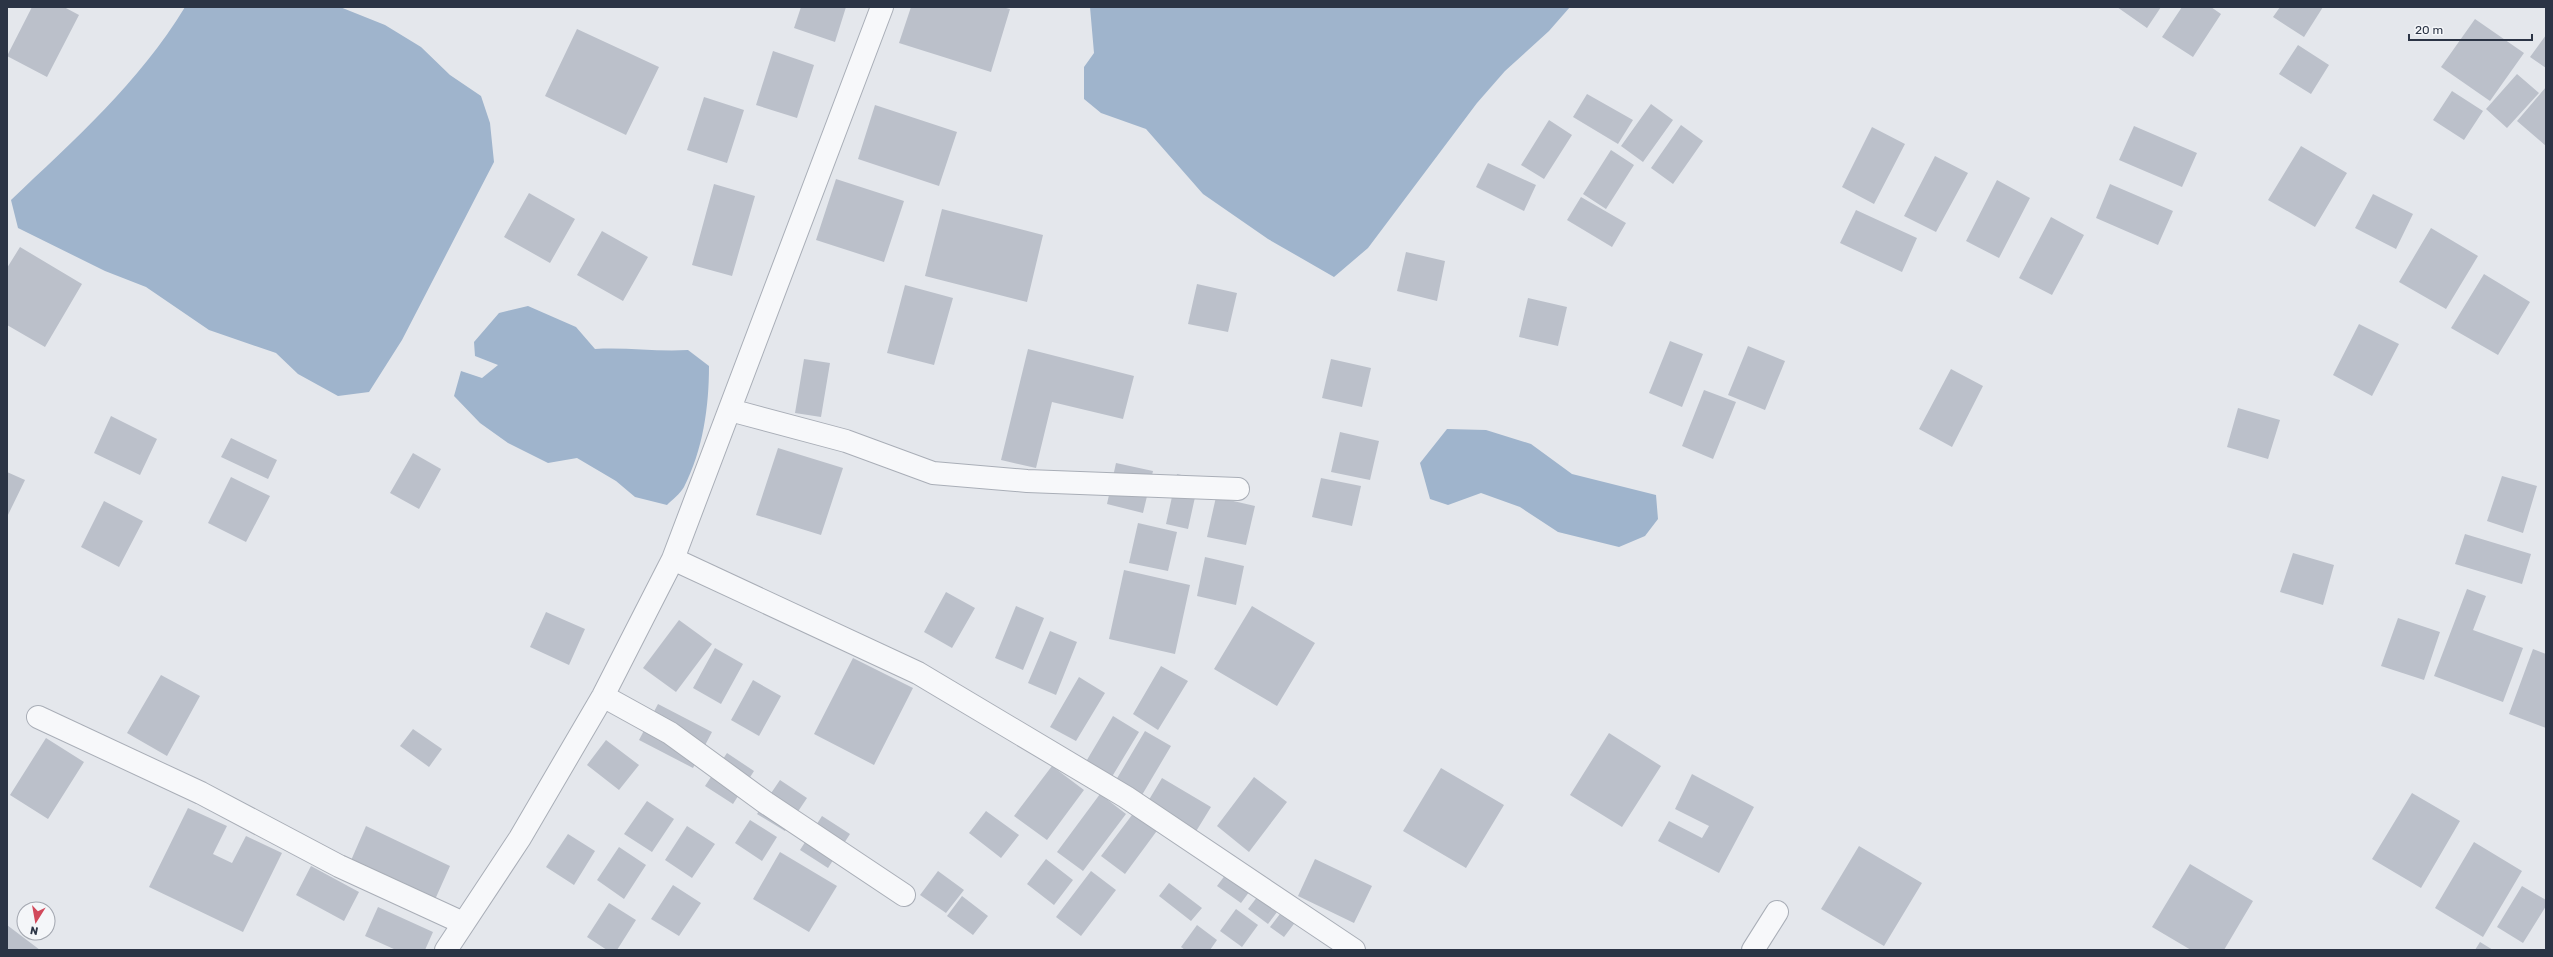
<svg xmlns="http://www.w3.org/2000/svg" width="2553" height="957" font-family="Rubik,sans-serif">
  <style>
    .water { fill: #9fb4cc }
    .building { fill: #bbc0ca }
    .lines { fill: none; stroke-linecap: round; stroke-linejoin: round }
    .minor-casing { stroke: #a9aeb7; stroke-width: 24 }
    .minor { stroke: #f7f8fa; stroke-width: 22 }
  </style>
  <rect width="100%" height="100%" fill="#e4e7ec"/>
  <path class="water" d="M 185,7 L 340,7 L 385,25 L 421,47 L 450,75 L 481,96 L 490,123 L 494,162 L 402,340 L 369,392 L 338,396 L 298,374 L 276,353 L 209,330 L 146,287 L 105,271 L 18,228 L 11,200 C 75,139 138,84 185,7 Z
    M 1090,7 L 1570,7 L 1549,31 L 1505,71 L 1477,103 L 1368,248 L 1334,277 L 1268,239 L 1203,194 L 1146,129 L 1101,113 L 1084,99 L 1084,67 L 1094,53 Z
    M 528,306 L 576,327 L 595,349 C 626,347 657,352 688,350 L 709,366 C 709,407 703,450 684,487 C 680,494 672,500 667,505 L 635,497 L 616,481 L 577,458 L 548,463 L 508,443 L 480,423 L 454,396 L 461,371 L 482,378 L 498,365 L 475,356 L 474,342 L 499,313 Z
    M 1447,429 L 1486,430 L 1531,444 L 1572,474 L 1656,495 L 1658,519 L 1645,536 L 1619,547 L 1558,532 L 1520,507 L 1481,493 L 1448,505 L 1430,499 L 1420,463 Z"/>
  <path class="building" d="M 32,7 L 64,7 L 79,15 L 47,77 L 7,56 Z
    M 801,7 L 846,7 L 835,42 L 794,28 Z
    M 911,7 L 1002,7 L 1010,9 L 991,72 L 899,43 Z
    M 2117,7 L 2161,7 L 2147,28 Z
    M 2182,7 L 2211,7 L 2221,14 L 2193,57 L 2162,37 Z
    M 2280,7 L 2323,7 L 2304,37 L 2273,17 Z
    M 2475,19 L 2524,53 L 2490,101 L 2441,67 Z
    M 577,29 L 659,67 L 626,135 L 545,96 Z
    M 2546,35 L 2546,68 L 2530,57 Z
    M 2298,45 L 2329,65 L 2311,94 L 2279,74 Z
    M 773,51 L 814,65 L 797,118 L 756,105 Z
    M 2517,74 L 2539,93 L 2507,128 L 2486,109 Z
    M 2546,87 L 2546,146 L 2517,121 Z
    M 2452,91 L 2483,111 L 2464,140 L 2433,120 Z
    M 1587,94 L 1633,120 L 1618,144 L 1573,117 Z
    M 704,97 L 744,110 L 727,163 L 687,150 Z
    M 1651,104 L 1673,120 L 1643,162 L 1621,146 Z
    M 875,105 L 957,132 L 939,186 L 858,159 Z
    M 1549,120 L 1572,135 L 1544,179 L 1521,165 Z
    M 1681,125 L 1703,141 L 1673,184 L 1651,168 Z
    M 2134,126 L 2197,153 L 2182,187 L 2119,160 Z
    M 1872,127 L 1905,144 L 1874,204 L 1842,187 Z
    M 2301,146 L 2347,173 L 2315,227 L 2268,200 Z
    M 1611,150 L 1634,165 L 1606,209 L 1583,194 Z
    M 1935,156 L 1968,173 L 1936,232 L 1904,216 Z
    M 1488,163 L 1536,185 L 1524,211 L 1476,187 Z
    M 836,179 L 904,201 L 884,262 L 816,240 Z
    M 1997,180 L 2030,198 L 1999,258 L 1966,241 Z
    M 714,184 L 755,196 L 732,276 L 692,265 Z
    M 2110,184 L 2173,211 L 2158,245 L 2096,218 Z
    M 529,193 L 575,219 L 550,263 L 504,237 Z
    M 2373,194 L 2413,214 L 2396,249 L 2355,228 Z
    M 1581,197 L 1626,223 L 1612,247 L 1567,220 Z
    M 942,209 L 1043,235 L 1027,302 L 925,276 Z
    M 1856,210 L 1917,238 L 1902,272 L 1840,243 Z
    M 2051,217 L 2084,235 L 2052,295 L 2019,278 Z
    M 2431,228 L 2478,256 L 2446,309 L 2399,282 Z
    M 602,231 L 648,257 L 623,301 L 577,275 Z
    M 20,247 L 82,284 L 45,347 L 7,325 L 7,268 Z
    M 1406,252 L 1445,261 L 1437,301 L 1397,291 Z
    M 2484,274 L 2530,302 L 2498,355 L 2451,328 Z
    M 1197,284 L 1237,293 L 1228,332 L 1188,324 Z
    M 905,285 L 953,298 L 934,365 L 887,353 Z
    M 1528,298 L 1567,307 L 1558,346 L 1519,337 Z
    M 2359,324 L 2399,344 L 2372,396 L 2333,375 Z
    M 1670,341 L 1703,354 L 1682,407 L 1649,393 Z
    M 1748,346 L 1785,361 L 1765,410 L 1728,395 Z
    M 1028,349 L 1134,376 L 1123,419 L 1052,402 L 1036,468 L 1001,460 Z
    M 804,359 L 830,363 L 821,417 L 795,413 Z
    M 1331,359 L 1371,368 L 1362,407 L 1322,398 Z
    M 1951,369 L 1983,386 L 1952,447 L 1919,429 Z
    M 1704,390 L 1736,402 L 1713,459 L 1682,446 Z
    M 2238,408 L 2280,420 L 2268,459 L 2227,447 Z
    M 111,416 L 157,439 L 140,475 L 94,453 Z
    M 1340,432 L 1379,441 L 1370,480 L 1331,472 Z
    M 231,438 L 277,460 L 268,479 L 221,457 Z
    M 778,448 L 843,468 L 821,535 L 756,515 Z
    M 413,453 L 441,469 L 419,509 L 390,493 Z
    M 1116,463 L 1153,471 L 1143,513 L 1107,504 Z
    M 7,472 L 25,480 L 7,517 Z
    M 1177,474 L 1199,479 L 1188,529 L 1166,524 Z
    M 2502,476 L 2537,486 L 2523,533 L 2487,521 Z
    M 231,477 L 270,496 L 246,542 L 208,523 Z
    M 1321,478 L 1361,486 L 1352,526 L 1312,517 Z
    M 1216,497 L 1255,506 L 1246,545 L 1207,537 Z
    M 104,501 L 143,521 L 119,567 L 81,547 Z
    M 1138,523 L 1177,532 L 1168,571 L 1129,563 Z
    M 2465,534 L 2531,554 L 2522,584 L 2455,564 Z
    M 2293,553 L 2334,565 L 2323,605 L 2280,592 Z
    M 1205,557 L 1244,566 L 1236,605 L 1197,596 Z
    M 1124,570 L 1190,585 L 1175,654 L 1109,639 Z
    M 2467,589 L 2486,596 L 2473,630 L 2523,648 L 2503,702 L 2434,676 Z
    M 946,592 L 975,608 L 952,648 L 924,632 Z
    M 1016,606 L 1044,618 L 1023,670 L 995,658 Z
    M 1252,606 L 1315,643 L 1277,706 L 1214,669 Z
    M 546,612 L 585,629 L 569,665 L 530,647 Z
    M 2398,618 L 2440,632 L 2424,680 L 2381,666 Z
    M 679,620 L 712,644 L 676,692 L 643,668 Z
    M 1050,631 L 1077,642 L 1056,695 L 1028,683 Z
    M 715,648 L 743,664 L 721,704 L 693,688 Z
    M 2533,649 L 2546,654 L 2546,728 L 2509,714 Z
    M 853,658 L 913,688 L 874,765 L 814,734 Z
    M 1161,666 L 1188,681 L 1158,730 L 1133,714 Z
    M 161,675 L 200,696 L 167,756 L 127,733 Z
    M 1079,677 L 1105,693 L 1076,741 L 1050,727 Z
    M 753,680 L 781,696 L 759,736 L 731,720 Z
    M 658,704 L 712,732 L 693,768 L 639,740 Z
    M 1113,716 L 1139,732 L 1110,780 L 1084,765 Z
    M 413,729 L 442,749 L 429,767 L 400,746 Z
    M 1145,731 L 1171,746 L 1142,795 L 1116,780 Z
    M 1609,733 L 1661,766 L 1622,827 L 1570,795 Z
    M 46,738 L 84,762 L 48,819 L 10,795 Z
    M 606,740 L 639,765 L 619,790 L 587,765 Z
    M 727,753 L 754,771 L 733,804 L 705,786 Z
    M 1052,766 L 1084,790 L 1047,840 L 1014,816 Z
    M 1441,768 L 1504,805 L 1466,868 L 1403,831 Z
    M 1692,774 L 1754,807 L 1719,873 L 1658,841 L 1669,821 L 1702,838 L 1709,826 L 1675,809 Z
    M 1254,777 L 1287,802 L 1249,852 L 1217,826 Z
    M 1162,778 L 1211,807 L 1195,833 L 1147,803 Z
    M 780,780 L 807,798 L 785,831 L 757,814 Z
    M 2412,793 L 2460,821 L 2421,888 L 2372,859 Z
    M 1100,794 L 1126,814 L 1083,871 L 1057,852 Z
    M 647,801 L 674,819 L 652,852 L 624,834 Z
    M 188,808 L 227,826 L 213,854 L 232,863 L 246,836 L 282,853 L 243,932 L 149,887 Z
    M 986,811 L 1019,835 L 1001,858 L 969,833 Z
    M 1135,811 L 1159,828 L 1125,874 L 1101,856 Z
    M 822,816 L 850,834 L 828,868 L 800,850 Z
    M 750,820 L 777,837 L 762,861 L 735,843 Z
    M 366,826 L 450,866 L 433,904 L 349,865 Z
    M 687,826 L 715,844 L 692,878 L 665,860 Z
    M 568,834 L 595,851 L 574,885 L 546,867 Z
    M 2474,842 L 2522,871 L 2483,937 L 2435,908 Z
    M 1859,846 L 1922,883 L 1884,946 L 1821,909 Z
    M 619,847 L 646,865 L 624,899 L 597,880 Z
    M 780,852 L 837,886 L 809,932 L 753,899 Z
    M 1046,859 L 1073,880 L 1054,905 L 1027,884 Z
    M 1315,859 L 1372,886 L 1354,923 L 1298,896 Z
    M 1235,862 L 1258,880 L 1241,903 L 1217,886 Z
    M 2190,864 L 2253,901 L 2224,950 L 2191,950 L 2152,927 Z
    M 311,866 L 359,892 L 344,921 L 296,895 Z
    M 938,871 L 964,890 L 946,913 L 920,895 Z
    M 1091,871 L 1116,890 L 1081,936 L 1056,917 Z
    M 1169,883 L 1202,908 L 1191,921 L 1159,896 Z
    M 1267,884 L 1287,899 L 1268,924 L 1248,909 Z
    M 673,885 L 701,903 L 679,936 L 651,919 Z
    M 2522,886 L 2546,900 L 2546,906 L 2523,943 L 2497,927 Z
    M 962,896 L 988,916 L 973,935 L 947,916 Z
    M 609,903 L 636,920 L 617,950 L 607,950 L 587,937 Z
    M 1286,906 L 1300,916 L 1284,937 L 1270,927 Z
    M 378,907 L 433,932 L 425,950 L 396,950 L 365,936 Z
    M 1236,909 L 1258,925 L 1242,947 L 1220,931 Z
    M 7,925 L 40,950 L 7,950 Z
    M 1197,925 L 1217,940 L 1210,950 L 1185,950 L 1181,947 Z
    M 2480,942 L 2493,950 L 2475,950 Z"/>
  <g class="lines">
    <defs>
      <path id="minor" d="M 730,410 L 846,441 L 933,473 L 1027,481 L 1238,489
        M 673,559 L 918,673 L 1126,797 L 1354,950
        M 603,696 L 670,733 L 766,803 L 904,895
        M 38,717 L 201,793 L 339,866 L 463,923
        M 446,950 L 520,838 L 603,696 L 673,559 L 882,7
        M 1753,950 L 1777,912"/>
    </defs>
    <use href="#minor" class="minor-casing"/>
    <use href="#minor" class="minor"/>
  </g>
  <rect width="2553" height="957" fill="none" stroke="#2b3445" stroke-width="16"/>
  <g transform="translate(36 921) rotate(191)"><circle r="19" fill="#f4f6f9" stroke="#a4a8b1"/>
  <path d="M0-3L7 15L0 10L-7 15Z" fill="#d1495b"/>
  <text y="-6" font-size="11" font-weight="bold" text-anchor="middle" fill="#2b3445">N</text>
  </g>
  <path d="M2409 34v6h123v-6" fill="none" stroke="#2b3445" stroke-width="2"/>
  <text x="2415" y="34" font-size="12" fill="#2b3445" stroke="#f4f6f9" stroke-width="3" paint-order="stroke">20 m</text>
</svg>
